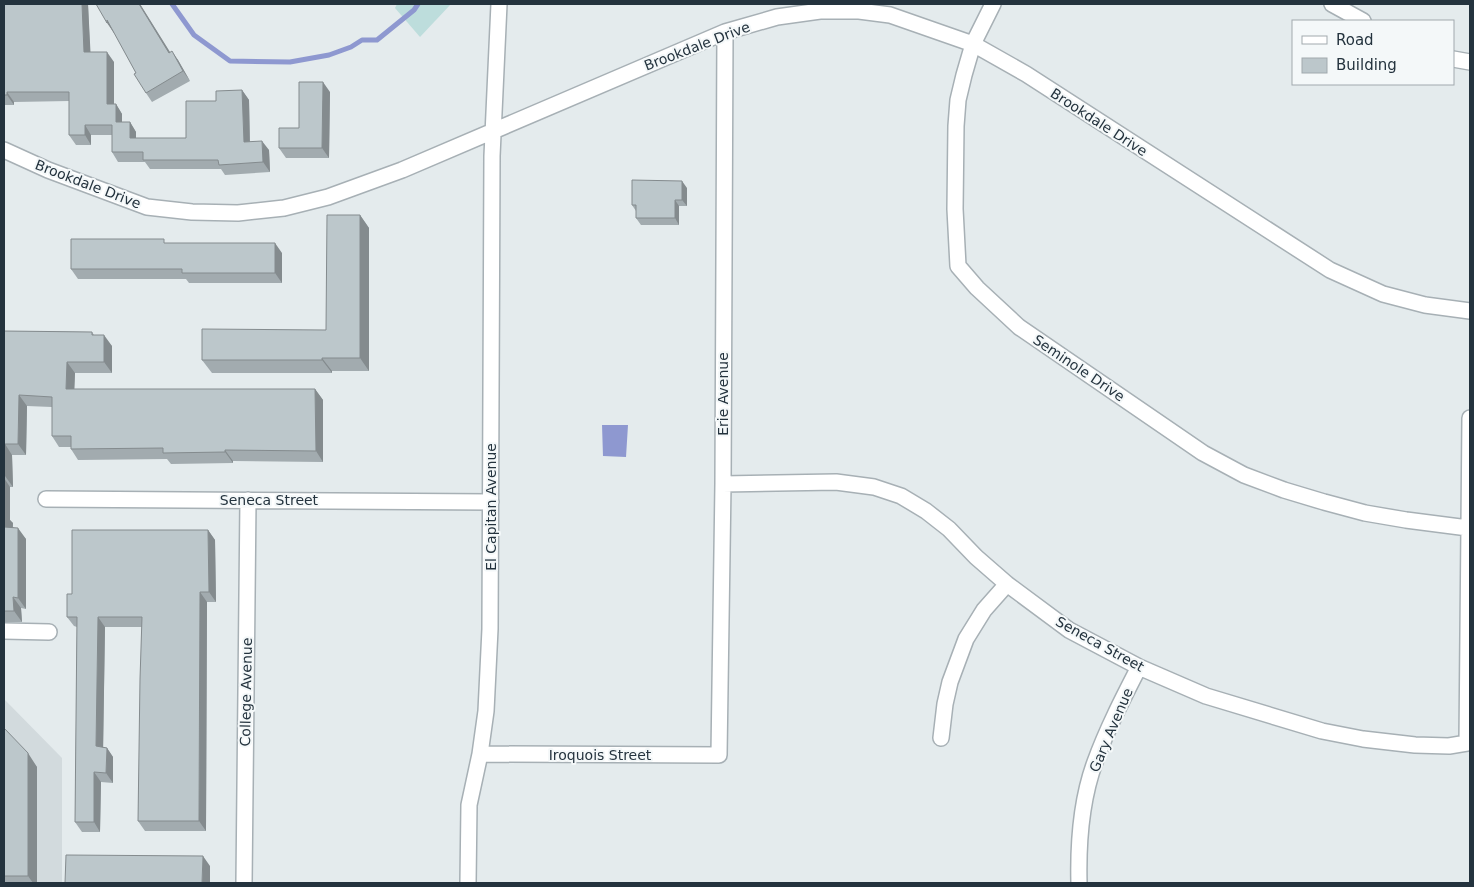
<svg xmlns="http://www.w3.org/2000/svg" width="1474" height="887" font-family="'DejaVu Sans',sans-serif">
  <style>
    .built { fill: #d2dadd }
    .green { fill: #bddddc }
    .water { fill: #8e98d0 }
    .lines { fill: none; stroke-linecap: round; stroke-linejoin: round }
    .stream { stroke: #8e98d0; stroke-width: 5 }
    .street-casing { stroke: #a7b0b5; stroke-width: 18 }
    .street { stroke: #fff; stroke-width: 15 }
    .wall { fill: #a2abaf }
    .shaded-wall { fill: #848b8e }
    .building { fill: #bcc7cb; stroke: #848b8e }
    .labels { text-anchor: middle; stroke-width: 4; stroke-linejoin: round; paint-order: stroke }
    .street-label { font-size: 14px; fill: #24333e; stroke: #f4f8f9 }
  </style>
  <rect width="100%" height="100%" fill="#e4ebed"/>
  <path class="built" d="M 4,699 L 62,758 L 62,883 L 4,883 Z"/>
  <path class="green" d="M 397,4 L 451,4 L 420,37 L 395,8 Z"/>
  <path class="water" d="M 602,425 L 628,425 L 626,457 L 603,456 Z"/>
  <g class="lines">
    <path class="stream" d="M 172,4 L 194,35 L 230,61 L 290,62 L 329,55 L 351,47 L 362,40 L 377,40 L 414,10 L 418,4"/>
    <defs>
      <path id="street" d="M 993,4 L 973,44 L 964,75 L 958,100 L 956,126 L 955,209 L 958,266 L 977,288 L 1019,327 L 1203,453 L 1244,475 L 1284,490 L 1324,502 L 1365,513 L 1406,520 L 1468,528
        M 1332,4 L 1363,21
        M 1453,59 L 1470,62
        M 4,150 L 48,170 L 147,207 L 192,212 L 238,213 L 284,208 L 328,197 L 402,170 L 725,32 L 777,17 L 820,11 L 859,11 L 890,15 L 973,44 L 1026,74 L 1330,270 L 1383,294 L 1425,305 L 1470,311
        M 723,484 L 836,482 L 874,487 L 901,496 L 926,511 L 949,529 L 976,557 L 1007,584 L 1069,630 L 1139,667 L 1206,696 L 1322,731 L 1363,739 L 1415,745 L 1449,746 L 1467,743 L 1470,418
        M 46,499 L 491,502
        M 4,631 L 49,632
        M 941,738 L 945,704 L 950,682 L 966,639 L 984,610 L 1007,584
        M 480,754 L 719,755 L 723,484 L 725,32
        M 244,883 L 248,500
        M 468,883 L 469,805 L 480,754 L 486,711 L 490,629 L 492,156 L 499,4
        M 1079,883 C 1078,843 1081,800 1095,762 C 1107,729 1123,698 1139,667"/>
    </defs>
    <use href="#street" class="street-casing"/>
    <use href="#street" class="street"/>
  </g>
  <path class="wall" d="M 4,4 L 88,4 L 90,52 L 114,62 L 114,104 L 116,104 L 122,114 L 122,122 L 130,122 L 136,132 L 136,138 L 186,138 L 216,101 L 242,90 L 249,100 L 250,142 L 269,150 L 270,172 L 225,175 L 221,169 L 150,169 L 145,162 L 118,162 L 112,152 L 112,135 L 91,135 L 91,145 L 76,145 L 69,135 L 69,101 L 14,102 L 14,105 L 4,105 Z
    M 96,4 L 140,4 L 170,52 L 178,60 L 190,81 L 152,102 L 146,93 L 136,73 L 114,32 L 114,33 Z
    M 330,92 L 329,158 L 286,158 L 279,148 L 299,128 Z
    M 687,188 L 687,206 L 679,206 L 679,225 L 641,225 L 636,218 L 636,211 L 632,205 Z
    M 360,215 L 369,228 L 369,371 L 332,371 L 332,373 L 212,373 L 202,360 L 326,330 Z
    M 167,243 L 282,253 L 282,283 L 189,283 L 186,279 L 78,279 L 71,269 Z
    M 4,331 L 92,332 L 94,335 L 112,346 L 112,373 L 75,373 L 74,389 L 315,389 L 323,400 L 323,462 L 233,461 L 233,463 L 171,464 L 167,459 L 78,460 L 71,449 L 71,447 L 59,447 L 52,436 L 52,407 L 27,406 L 26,455 L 12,455 L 13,487 L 10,487 L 10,520 L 13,523 L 13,527 L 26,539 L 26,609 L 21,608 L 22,622 L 4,622 Z
    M 208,530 L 215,540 L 216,602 L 207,602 L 206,831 L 145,831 L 138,821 L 142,627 L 105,627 L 103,747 L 107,748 L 113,757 L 113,783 L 101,782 L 100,832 L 82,832 L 75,822 L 77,627 L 74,626 L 67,617 L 72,594 Z
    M 4,728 L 37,767 L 37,883 L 4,883 Z"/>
  <path class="shaded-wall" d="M 82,4 L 88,4 L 91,62 L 84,52 Z
    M 139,4 L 140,4 L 176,62 L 169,53 Z
    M 107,20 L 114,29 L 114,33 L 107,23 Z
    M 172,51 L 178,60 L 190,81 L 183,71 Z
    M 107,52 L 114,62 L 114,114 L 107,104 Z
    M 323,82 L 330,92 L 329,158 L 322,148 Z
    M 242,90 L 249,100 L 250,152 L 244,142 Z
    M 7,92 L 14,102 L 14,105 L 7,95 Z
    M 116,104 L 122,114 L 122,132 L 116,122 Z
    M 130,122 L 136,132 L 136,147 L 130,138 Z
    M 85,125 L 91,135 L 91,145 L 85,135 Z
    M 262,141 L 269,150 L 270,172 L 263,162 Z
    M 682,181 L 687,188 L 687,206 L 682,200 Z
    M 4,192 L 5,195 L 5,311 L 4,308 Z
    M 675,200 L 679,206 L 679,225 L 675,218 Z
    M 360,215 L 369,228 L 369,371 L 360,358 Z
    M 275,243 L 282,253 L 282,283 L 275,273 Z
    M 104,335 L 112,346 L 112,373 L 104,362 Z
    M 322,358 L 332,371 L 332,373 L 322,360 Z
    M 67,362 L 75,373 L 74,400 L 66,389 Z
    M 315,389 L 323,400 L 323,462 L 316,451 Z
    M 19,395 L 27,406 L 26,455 L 18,444 Z
    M 5,444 L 12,455 L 13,487 L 5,476 Z
    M 225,450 L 233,461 L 233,463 L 225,452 Z
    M 4,478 L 10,487 L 10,520 L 13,523 L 12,538 L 4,527 Z
    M 18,528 L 26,539 L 26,609 L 18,598 Z
    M 208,530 L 215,540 L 216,602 L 209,592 Z
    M 200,592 L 207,602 L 206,831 L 199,821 Z
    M 13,597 L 21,608 L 22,622 L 14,611 Z
    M 98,617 L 105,627 L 103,756 L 96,746 Z
    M 107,748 L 113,757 L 113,783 L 106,773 Z
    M 28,753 L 37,767 L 37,883 L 33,883 L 28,876 Z
    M 94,772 L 101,782 L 100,832 L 94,822 Z
    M 203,856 L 210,866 L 210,883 L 202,883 Z"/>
  <path class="building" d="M 4,4 L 82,4 L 84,52 L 107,52 L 107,104 L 116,104 L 116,122 L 130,122 L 130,138 L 186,138 L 186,101 L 216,101 L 216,91 L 242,90 L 244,142 L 262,141 L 263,162 L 219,165 L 218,160 L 143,160 L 143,152 L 112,152 L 112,125 L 85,125 L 85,135 L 69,135 L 69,92 L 7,92 L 7,95 L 4,95 Z
    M 96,4 L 139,4 L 169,53 L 172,51 L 183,71 L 146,93 L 134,74 L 136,73 L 107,20 L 107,23 Z
    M 299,82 L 323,82 L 322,148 L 279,148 L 279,128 L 299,128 Z
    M 632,180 L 682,181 L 682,200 L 675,200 L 675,218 L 636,218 L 636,205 L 632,205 Z
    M 327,215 L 360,215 L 360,358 L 322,358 L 322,360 L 202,360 L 202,329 L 326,330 Z
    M 71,239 L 164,239 L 164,243 L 275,243 L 275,273 L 182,273 L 182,269 L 71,269 Z
    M 4,331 L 92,332 L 92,335 L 104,335 L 104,362 L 67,362 L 66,389 L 315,389 L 316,451 L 225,450 L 225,452 L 163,453 L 163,448 L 71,449 L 71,436 L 52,436 L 52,397 L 19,395 L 18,444 L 5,444 L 5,476 L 4,476 Z
    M 4,512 L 5,512 L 4,527 L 18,528 L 18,598 L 13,597 L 14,611 L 4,611 Z
    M 72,530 L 208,530 L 209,592 L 200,592 L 199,821 L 138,821 L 140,679 L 142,617 L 98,617 L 96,746 L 107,748 L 106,773 L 94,772 L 94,822 L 75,822 L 77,617 L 67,617 L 67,594 L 72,594 Z
    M 4,728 L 28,753 L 28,876 L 4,876 Z
    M 66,855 L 203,856 L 202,883 L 65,883 Z"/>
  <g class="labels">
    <g class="street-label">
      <text transform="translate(697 46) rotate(-21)" y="5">Brookdale Drive</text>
      <text transform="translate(1099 122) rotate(33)" y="5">Brookdale Drive</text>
      <text transform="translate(88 184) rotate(21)" y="5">Brookdale Drive</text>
      <text transform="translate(1079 368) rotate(34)" y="5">Seminole Drive</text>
      <text transform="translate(723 394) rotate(-90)" y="5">Erie Avenue</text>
      <text x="269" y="505">Seneca Street</text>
      <text transform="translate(491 507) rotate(-90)" y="5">El Capitan Avenue</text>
      <text transform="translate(1100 644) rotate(29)" y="5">Seneca Street</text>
      <text transform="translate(246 692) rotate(-89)" y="5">College Avenue</text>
      <text transform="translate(1111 730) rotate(-67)" y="5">Gary Avenue</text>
      <text x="600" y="760">Iroquois Street</text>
    </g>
  </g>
  <rect width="1474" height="887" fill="none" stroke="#24333e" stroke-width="10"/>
  <rect x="1292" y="20" width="162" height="65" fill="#f4f8f9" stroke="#a1a9ae"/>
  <rect x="1302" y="36" width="25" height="8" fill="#ffffff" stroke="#a1a9ae"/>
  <text x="1336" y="45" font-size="15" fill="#24333e">Road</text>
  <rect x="1302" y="58" width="25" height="15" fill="#bcc7cb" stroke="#a1a9ae"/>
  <text x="1336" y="70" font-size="15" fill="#24333e">Building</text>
</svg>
